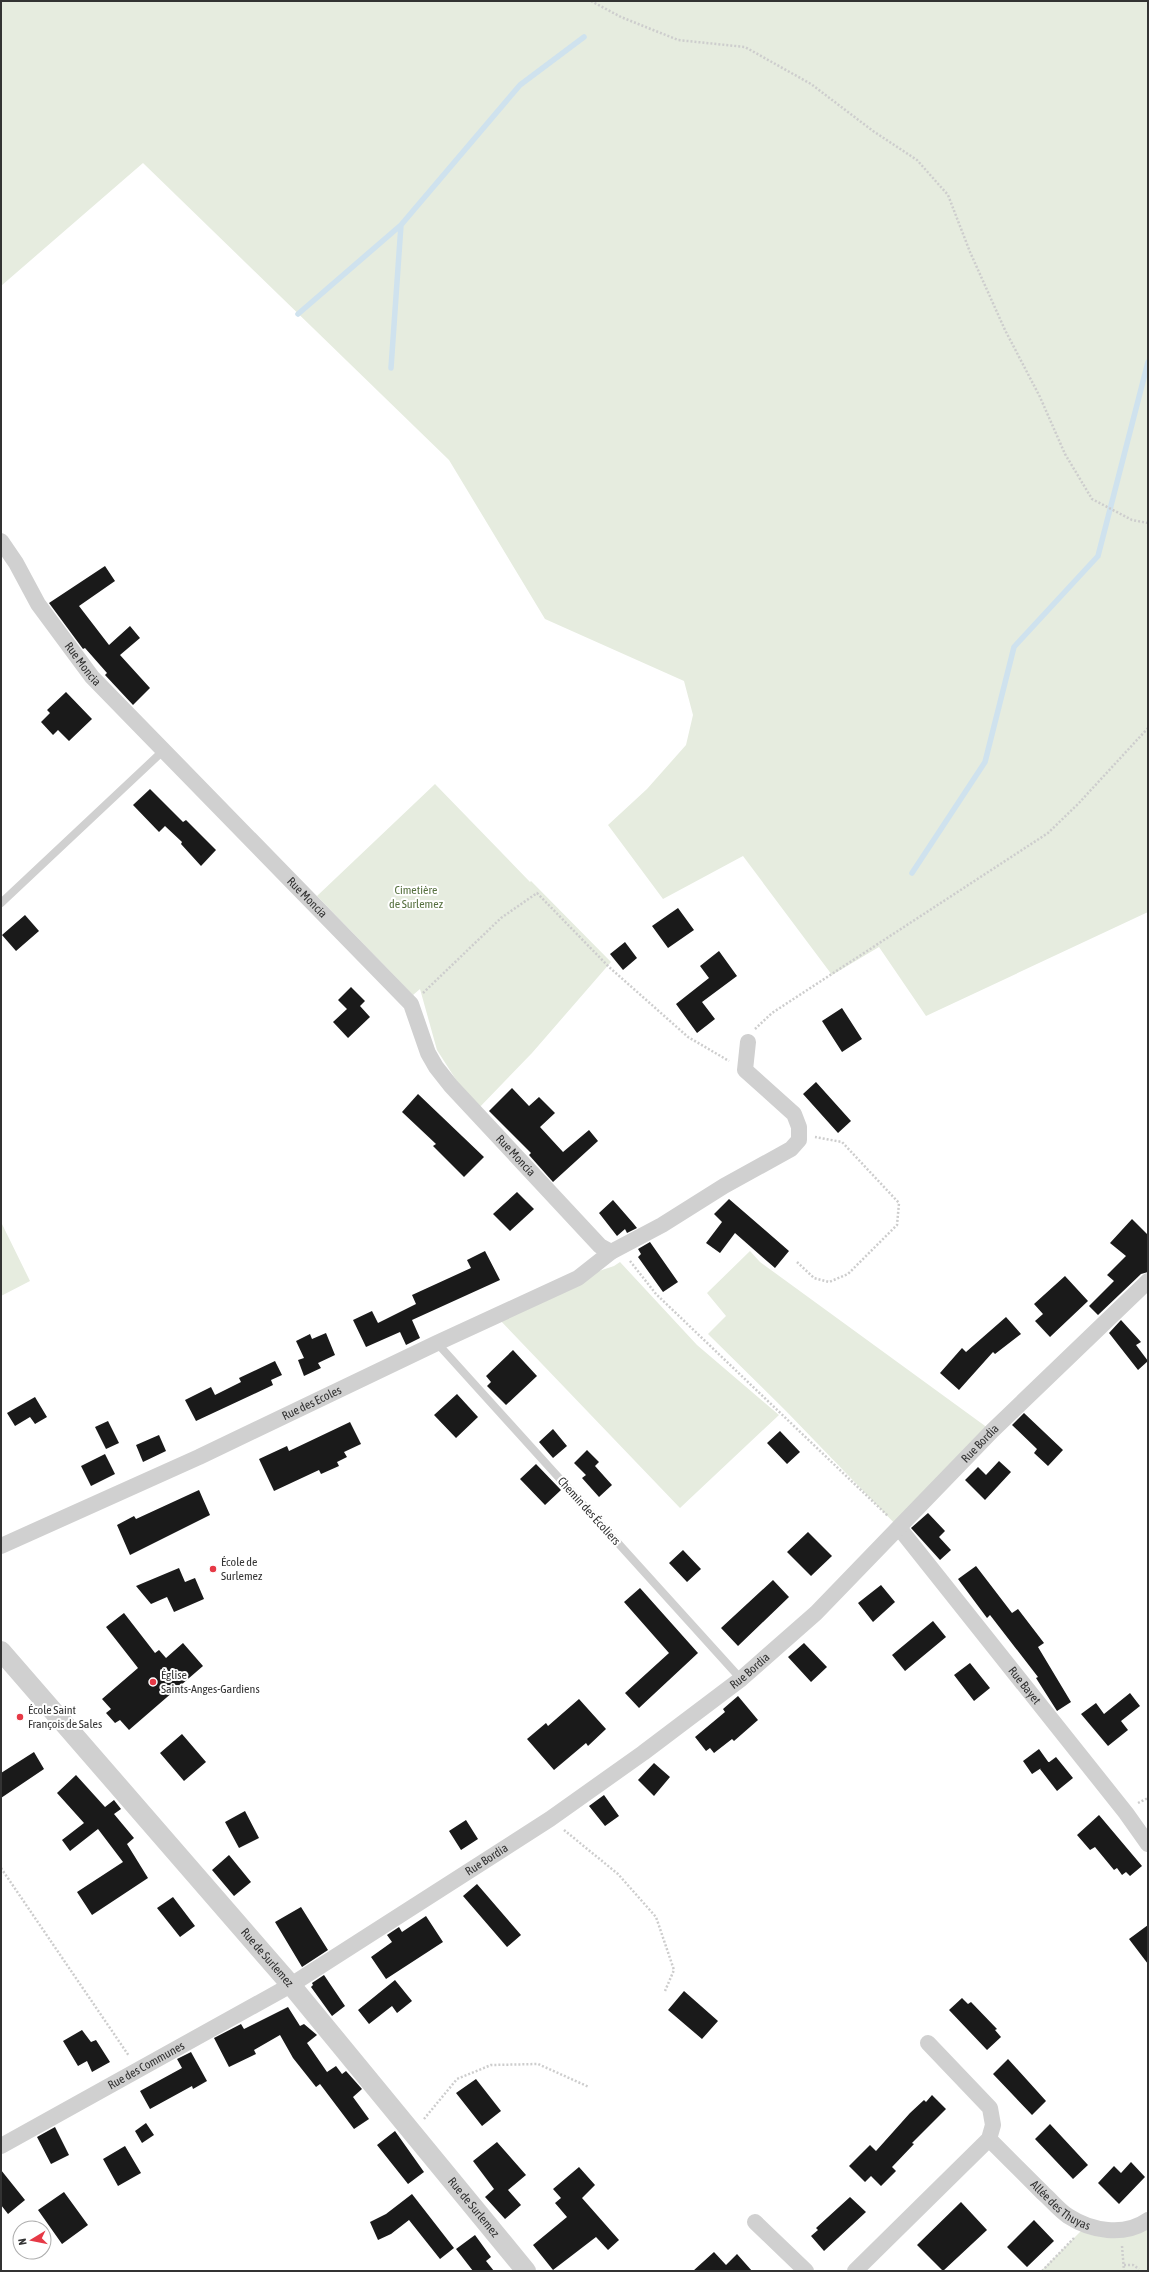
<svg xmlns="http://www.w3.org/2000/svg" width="1149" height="2272" font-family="'Asap Condensed',sans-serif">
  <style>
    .green { fill: #e6ecdf }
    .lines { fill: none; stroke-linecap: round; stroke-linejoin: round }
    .stream { stroke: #cfe2ee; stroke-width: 5.5 }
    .building { fill: #1a1a1a }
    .path { stroke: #cdcdcd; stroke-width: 2.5; stroke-dasharray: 2 2; stroke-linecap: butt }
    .service { stroke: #d0d0d0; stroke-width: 8 }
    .minor { stroke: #d0d0d0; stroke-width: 16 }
    .tertiary { stroke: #d0d0d0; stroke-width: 20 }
    .poi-dot { fill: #e63946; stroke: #fff; stroke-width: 1.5 }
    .labels { text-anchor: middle; stroke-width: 4; stroke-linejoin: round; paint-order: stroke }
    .street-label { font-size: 12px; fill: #333; stroke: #fff }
    .park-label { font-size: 12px; fill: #56703f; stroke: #fff }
    .poi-label { font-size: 12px; fill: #333; stroke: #fff; text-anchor: start }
  </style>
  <rect width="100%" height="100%" fill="#fff"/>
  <path class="green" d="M 1,1 L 1148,1 L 1148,912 L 926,1016 L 879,947 L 832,975 L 743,856 L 663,899 L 608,825 L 647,789 L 686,745 L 693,715 L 684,681 L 545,619 L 449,460 L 143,163 L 1,286 Z
    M 435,784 L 530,882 L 531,881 L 611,962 L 532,1053 L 476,1111 L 437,1050 L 420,989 L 413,995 L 317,896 Z
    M 1,1222 L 30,1281 L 1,1296 Z
    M 750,1251 L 760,1262 L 992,1431 L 900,1529 L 786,1411 L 708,1334 L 726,1316 L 707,1293 Z
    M 620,1262 L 697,1345 L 779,1415 L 680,1508 L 496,1316 L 578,1278 L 614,1266 Z
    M 1148,2220 L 1147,2271 L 1041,2271 L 1086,2226 Z"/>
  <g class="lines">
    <path class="stream" d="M 298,314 L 401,225
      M 391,368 L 401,225 L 520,85 L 584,37
      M 912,873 L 985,762 L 1014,647 L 1098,556 L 1148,362"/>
  </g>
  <path class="building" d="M 105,566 L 115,581 L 79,606 L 109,645 L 130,626 L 140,638 L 120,655 L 150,688 L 133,705 L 105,675 L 107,673 L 85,648 L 83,649 L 49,603 Z
    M 66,692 L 92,719 L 69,741 L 58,730 L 53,735 L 41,722 L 50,713 L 47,710 Z
    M 150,789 L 183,822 L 186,820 L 216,850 L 201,866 L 181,844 L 182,842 L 165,826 L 159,832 L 133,805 Z
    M 678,908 L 694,930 L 668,948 L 652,926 Z
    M 25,915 L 39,931 L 16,951 L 2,935 Z
    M 625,942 L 637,958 L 623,970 L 610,954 Z
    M 719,951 L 737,976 L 702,1002 L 715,1019 L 697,1033 L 676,1004 L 709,978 L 700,966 Z
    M 351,987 L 365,1001 L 360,1006 L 370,1017 L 348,1038 L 333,1022 L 347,1009 L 338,1000 Z
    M 842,1008 L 862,1039 L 842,1052 L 822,1021 Z
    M 816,1082 L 851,1121 L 838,1133 L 803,1094 Z
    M 512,1088 L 529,1106 L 539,1097 L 555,1113 L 540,1127 L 563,1152 L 589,1130 L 598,1141 L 553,1182 L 529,1155 L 531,1153 L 489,1111 Z
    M 418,1094 L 484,1157 L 464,1177 L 433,1146 L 436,1144 L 402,1112 Z
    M 517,1192 L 534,1209 L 510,1231 L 493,1214 Z
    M 729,1199 L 789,1251 L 775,1268 L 735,1233 L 720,1253 L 706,1243 L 722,1222 L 714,1214 Z
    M 613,1200 L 633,1223 L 637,1228 L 627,1233 L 625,1229 L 617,1236 L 599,1213 Z
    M 1132,1219 L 1148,1235 L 1148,1272 L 1141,1274 L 1098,1315 L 1089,1306 L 1114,1281 L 1107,1275 L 1126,1256 L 1110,1243 Z
    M 650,1242 L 678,1282 L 663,1292 L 638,1257 L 641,1254 L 638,1249 Z
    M 485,1251 L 500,1280 L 412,1320 L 420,1338 L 406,1345 L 400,1332 L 366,1347 L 353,1320 L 372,1311 L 378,1323 L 416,1304 L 412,1295 L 471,1268 L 467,1260 Z
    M 1065,1276 L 1088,1301 L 1050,1337 L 1035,1321 L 1043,1314 L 1034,1304 Z
    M 1006,1317 L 1021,1334 L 995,1354 L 993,1352 L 959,1390 L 940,1373 L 962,1348 L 966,1352 Z
    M 1121,1320 L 1141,1342 L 1136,1345 L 1148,1361 L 1138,1370 L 1109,1333 Z
    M 326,1333 L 335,1355 L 318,1363 L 321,1368 L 304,1376 L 298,1360 L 304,1358 L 296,1341 L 310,1334 L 312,1339 Z
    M 513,1350 L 537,1376 L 506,1405 L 487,1386 L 491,1382 L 486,1376 Z
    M 275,1361 L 282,1375 L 271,1380 L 273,1385 L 196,1421 L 185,1400 L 211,1387 L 215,1395 L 241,1382 L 239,1378 Z
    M 457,1394 L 478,1417 L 456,1438 L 434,1415 Z
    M 35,1397 L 47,1417 L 35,1424 L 30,1417 L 15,1426 L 7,1413 Z
    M 1024,1413 L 1063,1450 L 1048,1466 L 1034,1453 L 1037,1449 L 1012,1425 Z
    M 108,1421 L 119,1443 L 106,1449 L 95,1427 Z
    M 350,1422 L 361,1444 L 344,1452 L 347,1457 L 337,1462 L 339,1466 L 321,1474 L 319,1470 L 274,1491 L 259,1459 L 287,1446 L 289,1451 Z
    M 553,1429 L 567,1446 L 553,1458 L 539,1442 Z
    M 780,1431 L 800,1452 L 787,1464 L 767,1443 Z
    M 159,1435 L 166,1451 L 143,1462 L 136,1445 Z
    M 587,1450 L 599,1462 L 595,1466 L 612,1485 L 599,1497 L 582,1478 L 586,1475 L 574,1463 Z
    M 105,1454 L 115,1474 L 91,1486 L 81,1466 Z
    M 999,1461 L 1011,1472 L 985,1500 L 965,1480 L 978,1467 L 986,1475 Z
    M 536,1464 L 561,1490 L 545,1505 L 520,1479 Z
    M 199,1490 L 210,1515 L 130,1555 L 117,1525 L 134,1516 L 136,1519 Z
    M 928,1513 L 945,1531 L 939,1537 L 951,1550 L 940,1560 L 911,1528 Z
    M 808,1532 L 832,1556 L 811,1576 L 787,1552 Z
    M 683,1550 L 701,1569 L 687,1582 L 669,1563 Z
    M 976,1566 L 1012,1613 L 1018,1609 L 1044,1643 L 1038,1647 L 1071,1702 L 1057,1711 L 1036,1678 L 1038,1677 L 990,1615 L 987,1618 L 958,1579 Z
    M 179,1568 L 185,1582 L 195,1578 L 204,1599 L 174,1612 L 167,1597 L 151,1604 L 136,1586 Z
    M 773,1580 L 789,1597 L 738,1646 L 721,1628 Z
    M 881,1585 L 895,1602 L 873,1622 L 858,1603 Z
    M 640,1588 L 698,1653 L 639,1708 L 625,1693 L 669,1653 L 624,1602 Z
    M 124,1613 L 155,1653 L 159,1650 L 166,1658 L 183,1643 L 203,1666 L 129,1730 L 120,1720 L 115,1723 L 106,1713 L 111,1709 L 102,1699 L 138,1668 L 106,1627 Z
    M 933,1621 L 946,1637 L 905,1671 L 892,1655 Z
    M 804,1643 L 827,1667 L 811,1682 L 788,1657 Z
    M 970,1663 L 990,1688 L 974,1701 L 954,1675 Z
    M 1130,1693 L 1140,1706 L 1121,1721 L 1128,1730 L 1108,1746 L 1081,1714 L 1096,1703 L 1104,1714 Z
    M 738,1696 L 758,1720 L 734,1741 L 732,1739 L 714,1753 L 710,1748 L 706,1751 L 695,1737 L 725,1712 L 723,1709 Z
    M 579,1699 L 606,1729 L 588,1746 L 586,1743 L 554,1770 L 527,1739 L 546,1723 L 548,1726 Z
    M 182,1734 L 206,1762 L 184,1781 L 160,1753 Z
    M 1039,1749 L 1049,1763 L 1032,1774 L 1023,1761 Z
    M 34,1752 L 44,1769 L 1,1798 L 1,1773 Z
    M 1056,1757 L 1073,1778 L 1057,1791 L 1040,1769 Z
    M 654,1763 L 670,1777 L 654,1796 L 638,1780 Z
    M 76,1775 L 105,1807 L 114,1800 L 121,1809 L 114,1814 L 134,1838 L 127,1844 L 148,1878 L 92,1915 L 77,1892 L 123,1862 L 98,1829 L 70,1851 L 62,1840 L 84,1823 L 57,1793 Z
    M 604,1795 L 619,1816 L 605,1826 L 589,1806 Z
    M 245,1811 L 259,1838 L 239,1848 L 225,1822 Z
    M 1099,1815 L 1142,1866 L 1130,1876 L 1126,1872 L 1122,1875 L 1117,1868 L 1114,1870 L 1095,1847 L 1090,1850 L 1077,1835 Z
    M 466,1820 L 478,1839 L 461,1850 L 449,1831 Z
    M 229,1855 L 251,1882 L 234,1896 L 212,1870 Z
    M 477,1884 L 521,1935 L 507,1947 L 463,1896 Z
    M 173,1897 L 195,1926 L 180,1937 L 157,1908 Z
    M 301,1907 L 328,1950 L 302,1967 L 275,1922 Z
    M 426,1916 L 443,1942 L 386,1979 L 371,1957 L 392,1942 L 387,1935 L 399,1927 L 402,1932 Z
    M 1148,1925 L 1148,1964 L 1129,1939 Z
    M 324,1975 L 345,2006 L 332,2016 L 311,1987 L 313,1985 L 312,1983 Z
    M 395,1980 L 412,2001 L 397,2013 L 392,2006 L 369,2024 L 358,2010 Z
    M 684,1991 L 718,2021 L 702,2039 L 668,2010 Z
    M 962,1998 L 968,2004 L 971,2002 L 997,2029 L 995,2030 L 1001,2037 L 987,2050 L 949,2010 Z
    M 288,2007 L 300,2026 L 304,2024 L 317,2035 L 307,2043 L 327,2072 L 336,2066 L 342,2074 L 346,2071 L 362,2089 L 353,2097 L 369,2119 L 354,2129 L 320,2084 L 316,2087 L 293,2058 L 280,2035 L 254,2050 L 256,2054 L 229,2067 L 214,2038 L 241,2024 L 244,2029 Z
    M 82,2030 L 91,2042 L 96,2040 L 110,2062 L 92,2072 L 87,2061 L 78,2066 L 63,2041 Z
    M 191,2052 L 207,2081 L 193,2089 L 192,2086 L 150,2109 L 140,2091 L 182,2068 L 177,2059 Z
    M 1008,2059 L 1046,2101 L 1032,2115 L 993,2074 Z
    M 476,2079 L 501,2111 L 482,2126 L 456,2093 Z
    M 932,2095 L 946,2109 L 912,2143 L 914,2144 L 892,2167 L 896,2171 L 881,2186 L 871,2176 L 865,2182 L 849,2166 L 870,2145 L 876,2151 L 910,2113 L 924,2100 L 926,2102 Z
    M 146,2123 L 154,2135 L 142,2143 L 135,2131 Z
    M 1050,2124 L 1088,2165 L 1073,2179 L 1035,2139 Z
    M 55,2127 L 69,2155 L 51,2164 L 37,2137 Z
    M 395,2131 L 424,2172 L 408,2184 L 377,2145 Z
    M 497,2142 L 526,2175 L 508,2190 L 521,2205 L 505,2219 L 485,2197 L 494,2189 L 473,2161 Z
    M 125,2146 L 141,2173 L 118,2186 L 103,2159 Z
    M 1131,2162 L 1145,2177 L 1119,2204 L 1098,2183 L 1114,2166 L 1121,2173 Z
    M 579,2167 L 595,2185 L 582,2198 L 619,2240 L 608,2250 L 596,2237 L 553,2270 L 533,2245 L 567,2217 L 555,2203 L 561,2198 L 553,2189 Z
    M 1,2170 L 25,2200 L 8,2214 L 1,2205 Z
    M 64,2192 L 88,2225 L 62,2244 L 38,2210 Z
    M 412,2194 L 454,2248 L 440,2259 L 409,2220 L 391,2234 L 378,2240 L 370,2222 L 386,2214 Z
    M 850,2197 L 866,2212 L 824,2251 L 811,2236 L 818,2230 L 816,2228 Z
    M 961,2202 L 987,2230 L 943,2271 L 917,2245 Z
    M 1034,2220 L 1054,2241 L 1027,2267 L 1007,2247 Z
    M 475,2235 L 491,2257 L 486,2261 L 494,2271 L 473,2271 L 456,2249 Z
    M 714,2252 L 726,2265 L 737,2254 L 752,2271 L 693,2271 Z"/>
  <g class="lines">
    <path class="path" d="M 591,1 L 621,17 L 678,40 L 745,47 L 811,84 L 873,131 L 917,160 L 948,195 L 970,252 L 1005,330 L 1040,397 L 1065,454 L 1092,499 L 1132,520 L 1148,523
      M 423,993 L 501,918 L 537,893 L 609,967 L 688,1037 L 729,1061
      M 755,1029 L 772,1013 L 1048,833 L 1078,804 L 1148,728
      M 630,1261 L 656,1294 L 888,1516
      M 797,1262 L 814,1278 L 829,1282 L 848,1274 L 897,1225 L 899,1203 L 842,1142 L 815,1137
      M 1138,1803 L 1148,1798
      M 564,1830 L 618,1874 L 656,1917 L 674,1970 L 665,1991
      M 1,1868 L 129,2056
      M 424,2119 L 457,2079 L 491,2065 L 538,2064 L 589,2087
      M 1122,2246 L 1124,2271
      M 1124,2265 L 1133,2265 L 1139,2269
      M 1042,2271 L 1074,2238"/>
    <path class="service" d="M 1,903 L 164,750
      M 437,1343 L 741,1679"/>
    <g class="minor">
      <path id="s1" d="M 1,541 L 16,563 L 38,604 L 92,677 L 411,1004 L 428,1053 L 436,1067 L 451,1086 L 600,1246 L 611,1252"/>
      <path id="s2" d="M 900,1529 L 1126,1813 L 1148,1844"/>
      <path id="s3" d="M 1,1546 L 199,1457 L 437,1343 L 578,1278 L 611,1252 L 662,1225 L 724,1186 L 791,1149 L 799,1140 L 799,1127 L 794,1114 L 745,1070 L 748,1042"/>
      <path id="s4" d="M 989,2139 C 1007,2157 1025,2175 1043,2193 C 1051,2200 1059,2210 1068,2216 C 1091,2231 1124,2237 1148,2220"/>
      <path id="s5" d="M 1,2146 L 291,1985 L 550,1819 L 643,1753 L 741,1679 L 816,1613 L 992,1431 L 1148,1281"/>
      <path d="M 755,2222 L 806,2271"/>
      <path d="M 855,2271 L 989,2139 L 993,2125 L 990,2108 L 928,2043"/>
    </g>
    <path class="tertiary" id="s6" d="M 1,1651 L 291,1985 L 526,2271"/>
  </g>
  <g class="poi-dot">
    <circle cx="213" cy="1569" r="4"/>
    <circle cx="153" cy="1682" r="4"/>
    <circle cx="20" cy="1717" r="4"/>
  </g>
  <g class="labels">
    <g class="street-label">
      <text dy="4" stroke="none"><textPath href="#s1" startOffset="148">Rue Moncia</textPath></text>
      <text dy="4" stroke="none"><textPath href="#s1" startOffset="472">Rue Moncia</textPath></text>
      <text dy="4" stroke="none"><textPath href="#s1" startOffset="808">Rue Moncia</textPath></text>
      <text dy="4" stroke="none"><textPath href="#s3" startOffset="342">Rue des Ecoles</textPath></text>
      <text dy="4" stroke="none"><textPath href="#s5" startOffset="1212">Rue Bordia</textPath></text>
      <text transform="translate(589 1511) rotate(48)" y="4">Chemin des Écoliers</text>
      <text dy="4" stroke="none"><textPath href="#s5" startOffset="888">Rue Bordia</textPath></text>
      <text dy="4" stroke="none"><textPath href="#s2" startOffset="200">Rue Bayet</textPath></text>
      <text dy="4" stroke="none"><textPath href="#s5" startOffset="564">Rue Bordia</textPath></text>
      <text dy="4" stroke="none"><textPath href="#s6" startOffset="406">Rue de Surlemez</textPath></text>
      <text dy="4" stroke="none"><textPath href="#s5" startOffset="166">Rue des Communes</textPath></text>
      <text dy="4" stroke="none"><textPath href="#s4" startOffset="98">Allée des Thuyas</textPath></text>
      <text dy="4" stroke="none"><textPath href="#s6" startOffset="730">Rue de Surlemez</textPath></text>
    </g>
    <g class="park-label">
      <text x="416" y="894">Cimetière<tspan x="416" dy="14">de Surlemez</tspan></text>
    </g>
    <g class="poi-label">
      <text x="221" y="1566">École de<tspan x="221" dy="14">Surlemez</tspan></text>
      <text x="161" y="1679">Église<tspan x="161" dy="14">Saints-Anges-Gardiens</tspan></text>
      <text x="28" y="1714">École Saint<tspan x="28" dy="14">François de Sales</tspan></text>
    </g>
  </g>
  <rect width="1149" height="2272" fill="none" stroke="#333333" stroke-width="4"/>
  <g transform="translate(32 2240) rotate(260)"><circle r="19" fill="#ffffff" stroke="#adadad"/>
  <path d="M0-3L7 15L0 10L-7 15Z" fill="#e63946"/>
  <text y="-6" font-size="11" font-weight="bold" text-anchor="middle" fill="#333333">N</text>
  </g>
</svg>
